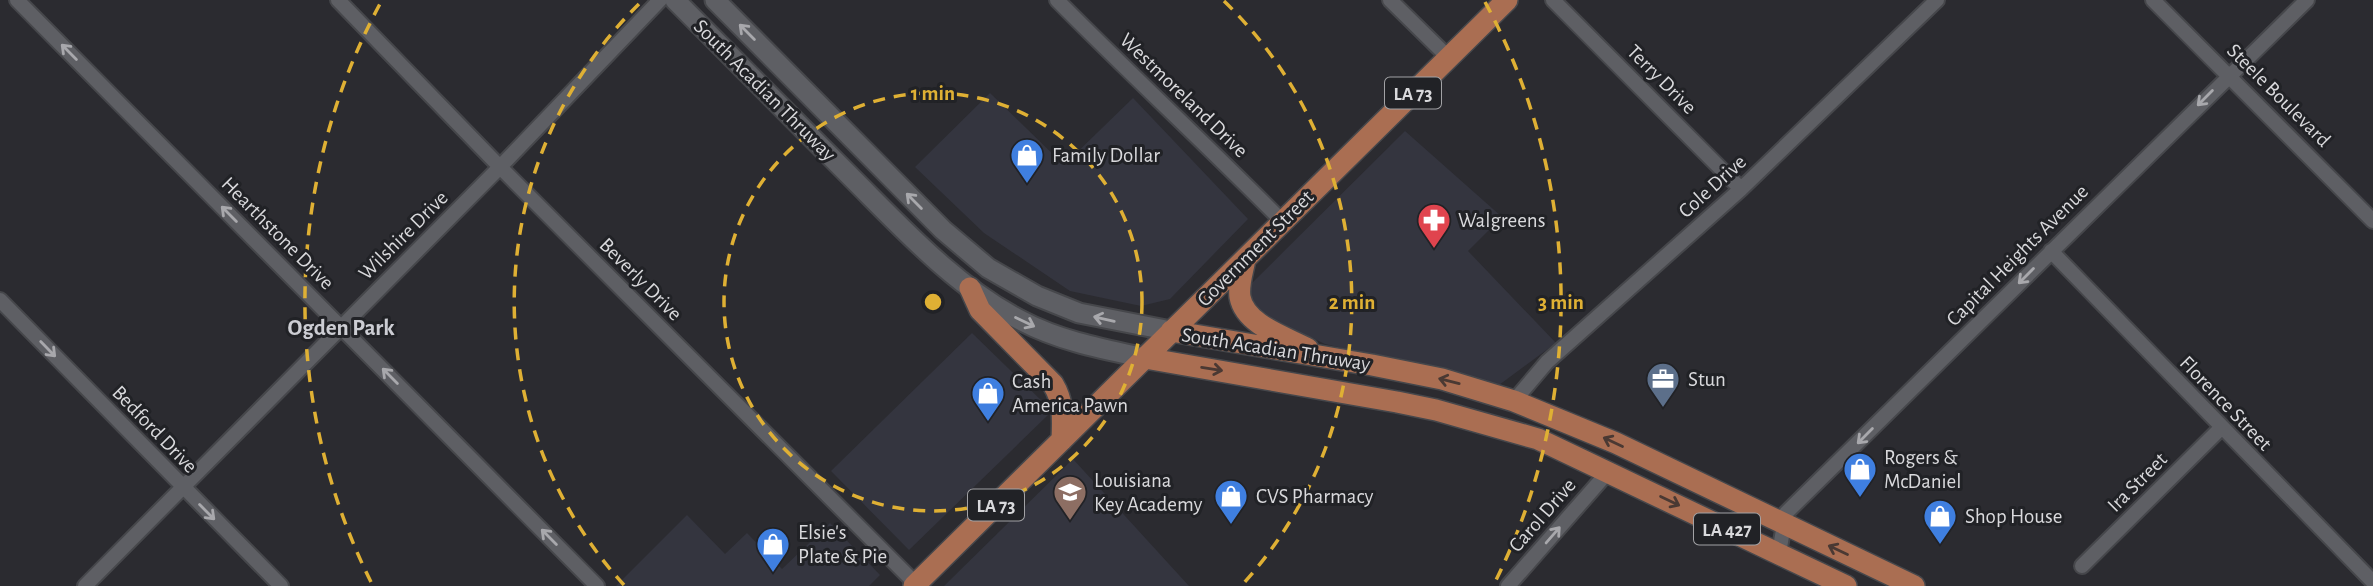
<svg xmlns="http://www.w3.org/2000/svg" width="2373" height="586" font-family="'Alegreya Sans',sans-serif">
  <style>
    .built { fill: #34353f }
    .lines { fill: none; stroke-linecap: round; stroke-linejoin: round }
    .street-casing { stroke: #46474b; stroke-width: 18 }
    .secondary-casing { stroke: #46474b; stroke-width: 23 }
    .primary-casing { stroke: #46474b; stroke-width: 24 }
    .street { stroke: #5e5f64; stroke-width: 14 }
    .secondary { stroke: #5e5f64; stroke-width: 19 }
    .primary { stroke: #aa6e52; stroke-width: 21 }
    .oneway { stroke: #a8a8ac }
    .oneway2 { stroke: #4a3933 }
    .ring { fill: none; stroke: #dfb034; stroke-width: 3.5; stroke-dasharray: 12 9 }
    .labels { text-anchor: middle; stroke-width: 6; stroke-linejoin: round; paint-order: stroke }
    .shield { fill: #212226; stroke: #a2a2a5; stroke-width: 2 }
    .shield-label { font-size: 19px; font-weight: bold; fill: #d9d9dc }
    .street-label { font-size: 21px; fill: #d9d9dc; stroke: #212226 }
    .poi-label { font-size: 21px; fill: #d9d9dc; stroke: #212226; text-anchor: start }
    .neighbourhood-label { font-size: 23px; font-weight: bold; fill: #cccdd3; stroke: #212226 }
    .centre { fill: #dfb034; stroke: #212226; stroke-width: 3.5 }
    .ring-label { font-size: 21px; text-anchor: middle; font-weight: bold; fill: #dfb034; stroke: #212226; stroke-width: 6; stroke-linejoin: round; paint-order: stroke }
  </style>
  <rect width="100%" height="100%" fill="#2b2b30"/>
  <path class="built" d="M 990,93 L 1064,165 L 1133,98 L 1248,219 L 1170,299 L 1141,306 L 1070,291 L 984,233 L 915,167 Z
    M 1405,131 L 1502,217 L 1468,251 L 1556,343 L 1499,385 L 1325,344 L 1255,311 L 1247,288 Z
    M 972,333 L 1046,405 L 1048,415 L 909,550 L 831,471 Z
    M 1073,459 L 1189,586 L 944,586 Z
    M 687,515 L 725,554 L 747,533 L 782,569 L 830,523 L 880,575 L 869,586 L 616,586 Z"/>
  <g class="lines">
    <defs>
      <path id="street" d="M 17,0 L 597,586
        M 338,0 L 500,167 L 916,584
        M 1057,0 C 1131,75 1208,146 1282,221
        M 1390,0 L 1449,58
        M 1553,0 L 1741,189
        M 2153,0 L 2373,221
        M 2051,251 L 2373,582
        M 0,300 L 281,586
        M 1514,401 L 1547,362 L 1741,189 L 1937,0
        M 1779,553 L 1786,513 L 2307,0
        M 2082,566 L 2221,428
        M 85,586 L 500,167 L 660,0
        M 1508,586 L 1608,472"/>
      <path id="secondary" d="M 675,0 C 734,59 793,118 852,178 C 903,229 957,288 1022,321 C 1060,341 1103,349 1145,358
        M 715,0 L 943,230 L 988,268 L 1037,296 L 1079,313 L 1171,331"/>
      <path id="primary" d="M 1245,259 C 1243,271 1238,285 1240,297 C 1245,325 1286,337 1308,349
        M 970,288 L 980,310 L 1053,384 C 1064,402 1063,420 1062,440
        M 1171,331 L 1372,365 L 1442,379 L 1514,401 L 1616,443 L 1914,586
        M 1145,358 L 1397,402 L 1436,410 L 1538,439 L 1846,586
        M 914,586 L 1507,0"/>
    </defs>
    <use href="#street" class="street-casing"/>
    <use href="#secondary" class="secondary-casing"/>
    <use href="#primary" class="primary-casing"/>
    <use href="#street" class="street"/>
    <use href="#secondary" class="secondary"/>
    <use href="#primary" class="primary"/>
  </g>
  <defs><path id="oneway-shaft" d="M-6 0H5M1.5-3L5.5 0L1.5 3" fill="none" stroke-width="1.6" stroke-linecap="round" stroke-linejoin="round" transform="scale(1.75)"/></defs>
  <g class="oneway">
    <use href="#oneway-shaft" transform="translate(747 32) rotate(-135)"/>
    <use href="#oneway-shaft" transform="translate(69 52) rotate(-135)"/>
    <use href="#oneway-shaft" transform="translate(2205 98) rotate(135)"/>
    <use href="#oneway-shaft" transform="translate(914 201) rotate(-135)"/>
    <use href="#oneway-shaft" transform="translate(229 214) rotate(-135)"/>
    <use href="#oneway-shaft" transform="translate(2026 276) rotate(135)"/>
    <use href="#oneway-shaft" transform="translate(1104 319) rotate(-167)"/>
    <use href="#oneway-shaft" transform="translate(1025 322) rotate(26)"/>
    <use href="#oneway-shaft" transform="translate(48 349) rotate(46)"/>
    <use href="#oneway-shaft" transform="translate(390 376) rotate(-135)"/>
    <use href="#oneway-shaft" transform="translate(1865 436) rotate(135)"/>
    <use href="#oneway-shaft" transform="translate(207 512) rotate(45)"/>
    <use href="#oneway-shaft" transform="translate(1553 535) rotate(-49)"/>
    <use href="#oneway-shaft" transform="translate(549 537) rotate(-135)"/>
  </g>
  <g class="oneway2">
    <use href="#oneway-shaft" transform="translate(1212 369) rotate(9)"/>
    <use href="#oneway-shaft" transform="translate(1449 381) rotate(-166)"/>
    <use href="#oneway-shaft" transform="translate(1613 442) rotate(-155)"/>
    <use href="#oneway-shaft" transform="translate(1670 501) rotate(26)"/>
    <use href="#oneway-shaft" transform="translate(1838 550) rotate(-155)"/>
  </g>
  <g class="ring">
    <circle cx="933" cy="302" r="209"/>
    <path d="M624 585A419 419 0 0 1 642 1M1224 1A419 419 0 0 1 1242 585"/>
    <path d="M371 582A628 628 0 0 1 381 2M1485 2A628 628 0 0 1 1495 582"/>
  </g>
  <defs>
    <symbol id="shop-pin" viewBox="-11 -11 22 30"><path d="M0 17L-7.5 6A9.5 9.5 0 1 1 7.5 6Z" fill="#3f7fe0" stroke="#212226"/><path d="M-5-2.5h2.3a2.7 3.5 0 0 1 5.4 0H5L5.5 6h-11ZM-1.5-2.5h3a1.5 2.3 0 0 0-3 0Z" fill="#fff"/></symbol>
    <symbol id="pharmacy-pin" viewBox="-11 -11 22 30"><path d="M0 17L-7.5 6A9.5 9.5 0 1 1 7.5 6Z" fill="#e0444e" stroke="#212226"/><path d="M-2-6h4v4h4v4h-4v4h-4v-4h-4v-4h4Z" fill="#fff"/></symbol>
    <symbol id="office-pin" viewBox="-11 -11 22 30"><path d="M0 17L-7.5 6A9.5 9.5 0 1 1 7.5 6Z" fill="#5c6f8a" stroke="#212226"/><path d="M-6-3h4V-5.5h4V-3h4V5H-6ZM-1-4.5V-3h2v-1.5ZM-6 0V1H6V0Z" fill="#fff"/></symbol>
    <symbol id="school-pin" viewBox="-11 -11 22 30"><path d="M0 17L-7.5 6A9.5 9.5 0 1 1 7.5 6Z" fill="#8d6e63" stroke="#212226"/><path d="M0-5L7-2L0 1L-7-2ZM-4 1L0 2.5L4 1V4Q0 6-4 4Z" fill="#fff"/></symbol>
  </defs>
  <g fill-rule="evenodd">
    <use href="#shop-pin" x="1008" y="136" width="38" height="52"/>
    <use href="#pharmacy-pin" x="1415" y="201" width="38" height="52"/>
    <use href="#office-pin" x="1644" y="360" width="38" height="52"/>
    <use href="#shop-pin" x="969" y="374" width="38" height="52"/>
    <use href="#shop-pin" x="1841" y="450" width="38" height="52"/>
    <use href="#school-pin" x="1051" y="473" width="38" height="52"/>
    <use href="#shop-pin" x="1212" y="477" width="38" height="52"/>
    <use href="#shop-pin" x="1921" y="497" width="38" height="52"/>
    <use href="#shop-pin" x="754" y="525" width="38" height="52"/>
  </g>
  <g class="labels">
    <g class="shield">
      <rect x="1385" y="77.5" width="56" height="31" rx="5"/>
      <rect x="968" y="489.5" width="56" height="31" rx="5"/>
      <rect x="1694" y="513.5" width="66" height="31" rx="5"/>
    </g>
    <g class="shield-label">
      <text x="1413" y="100">LA 73</text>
      <text x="996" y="512">LA 73</text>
      <text x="1727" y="536">LA 427</text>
    </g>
    <g class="street-label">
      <text transform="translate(1662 79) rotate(45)" y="7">Terry Drive</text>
      <text transform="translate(765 90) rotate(45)" y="7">South Acadian Thruway</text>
      <text transform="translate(1184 95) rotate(44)" y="7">Westmoreland Drive</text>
      <text transform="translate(2279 95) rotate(45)" y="7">Steele Boulevard</text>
      <text transform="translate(1712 186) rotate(-42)" y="7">Cole Drive</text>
      <text transform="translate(278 233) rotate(45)" y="7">Hearthstone Drive</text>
      <text transform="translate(403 235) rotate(-45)" y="7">Wilshire Drive</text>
      <text transform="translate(1255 248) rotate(-45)" y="7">Government Street</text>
      <text transform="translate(2017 255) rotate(-45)" y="7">Capital Heights Avenue</text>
      <text transform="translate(641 279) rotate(45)" y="7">Beverly Drive</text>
      <text transform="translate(1276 349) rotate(9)" y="7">South Acadian Thruway</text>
      <text transform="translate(2226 403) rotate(46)" y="7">Florence Street</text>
      <text transform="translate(155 429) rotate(46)" y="7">Bedford Drive</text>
      <text transform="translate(2137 482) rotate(-45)" y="7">Ira Street</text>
      <text transform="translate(1542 515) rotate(-49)" y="7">Carol Drive</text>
    </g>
    <g class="poi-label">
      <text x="1052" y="162">Family Dollar</text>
      <text x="1458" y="227">Walgreens</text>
      <text x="1688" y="386">Stun</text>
      <text x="1012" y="388">Cash<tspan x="1012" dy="24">America Pawn</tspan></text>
      <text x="1884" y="464">Rogers &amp;<tspan x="1884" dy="24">McDaniel</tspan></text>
      <text x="1094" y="487">Louisiana<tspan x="1094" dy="24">Key Academy</tspan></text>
      <text x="1256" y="503">CVS Pharmacy</text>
      <text x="1965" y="523">Shop House</text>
      <text x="798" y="539">Elsie's<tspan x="798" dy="24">Plate &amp; Pie</tspan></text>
    </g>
    <g class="neighbourhood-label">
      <text x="341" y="335">Ogden Park</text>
    </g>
  </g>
  <circle cx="933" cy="302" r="10" class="centre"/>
  <g class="ring-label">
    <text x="933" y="100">1 min</text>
    <text x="1352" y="309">2 min</text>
    <text x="1561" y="309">3 min</text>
  </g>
</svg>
